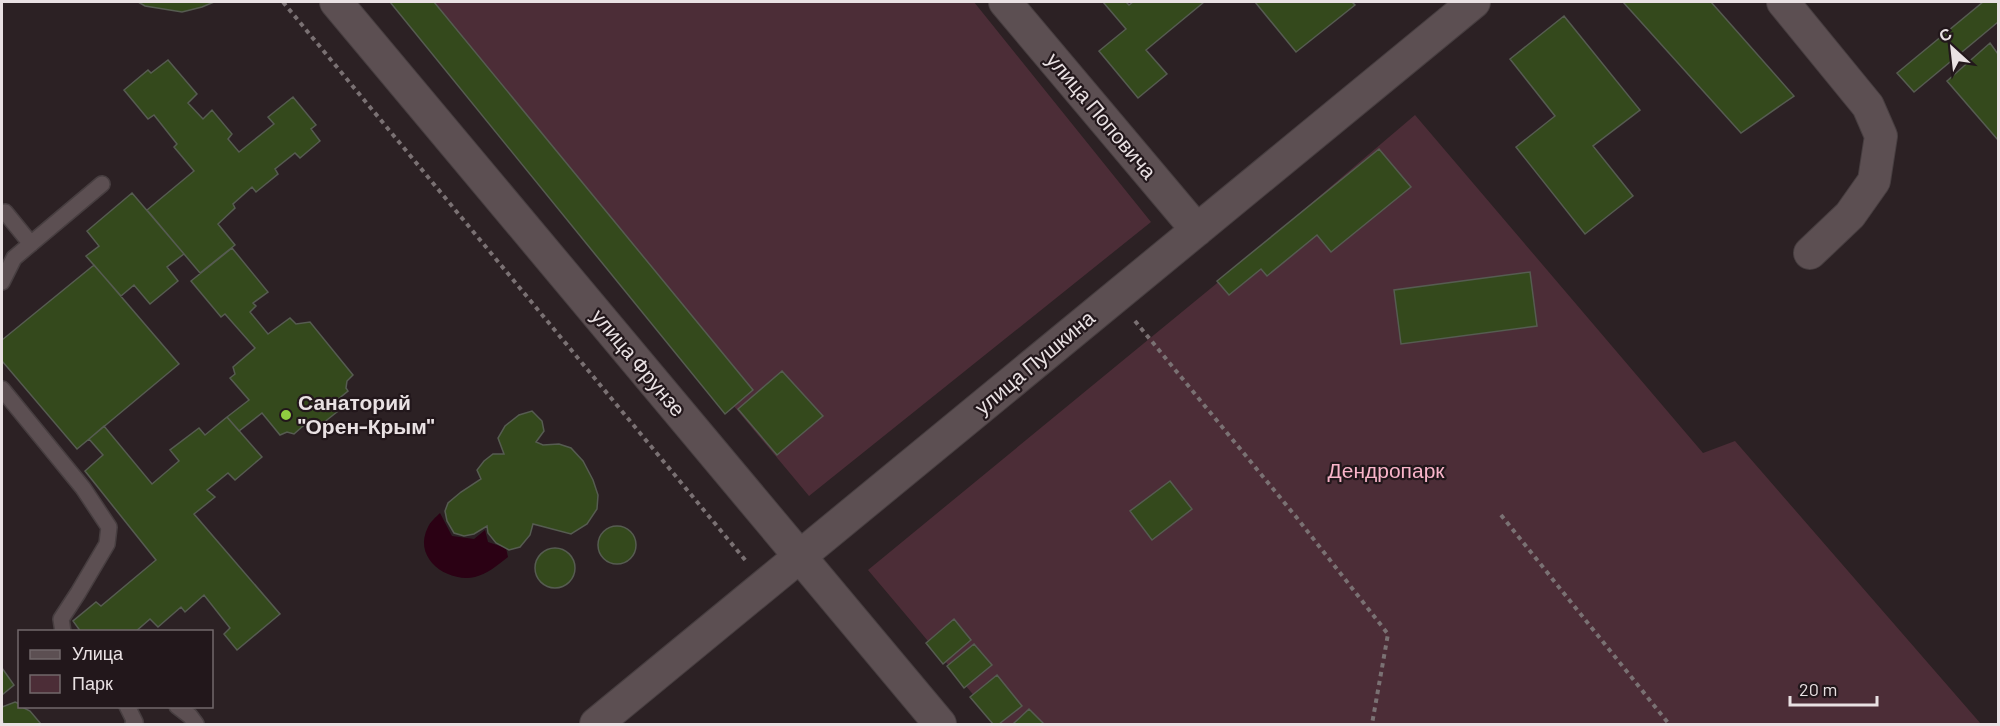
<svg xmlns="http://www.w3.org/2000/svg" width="2000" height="726" font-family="Barlow,sans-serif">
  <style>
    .green { fill: #4c2d37 }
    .water { fill: #2b0114 }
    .building { fill: #34491c; stroke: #565c51; stroke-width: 1.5 }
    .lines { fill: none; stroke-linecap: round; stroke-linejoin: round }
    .lane-casing { stroke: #473e40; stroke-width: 18 }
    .street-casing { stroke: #473e40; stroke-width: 34 }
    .path { stroke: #7a7173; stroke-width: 4; stroke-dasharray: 4.5 4.5; stroke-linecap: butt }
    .lane { stroke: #5c4f52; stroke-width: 15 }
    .street { stroke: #5c4f52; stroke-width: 32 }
    .poi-dot { fill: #90cd40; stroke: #22171b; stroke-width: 2 }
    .labels { text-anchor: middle; stroke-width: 4.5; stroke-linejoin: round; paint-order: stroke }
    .street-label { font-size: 21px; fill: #e9e1e3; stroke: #22171b }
    .poi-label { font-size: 21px; font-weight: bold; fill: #e9e1e3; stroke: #22171b; text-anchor: start }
    .park-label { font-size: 21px; fill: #f8b4c9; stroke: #22171b }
  </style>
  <rect width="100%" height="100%" fill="#2c2124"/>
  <path class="green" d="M 396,2 L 974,2 L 1151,222 L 809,496 Z
    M 1415,115 L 1703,453 L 1735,441 L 1981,724 L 998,724 L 868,570 L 1216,284 Z"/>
  <path class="water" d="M 440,513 L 452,536 L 474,539 L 485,530 L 488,542 L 506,548 L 508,557 C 498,565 487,574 475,577 C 447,583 412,558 428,527 C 430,522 436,517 440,513 Z"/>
  <path class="building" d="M 138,2 L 214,2 L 202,7 L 182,12 L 145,6 Z
    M 390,2 L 434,2 L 753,390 L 725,414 Z
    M 1103,2 L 1126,2 L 1129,5 L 1133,2 L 1204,2 L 1146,50 L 1167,74 L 1138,98 L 1099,51 L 1126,29 Z
    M 1255,2 L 1352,2 L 1355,5 L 1296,52 Z
    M 1623,2 L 1711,2 L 1794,96 L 1741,133 Z
    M 1983,2 L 1998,2 L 1998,22 L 1914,92 L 1897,73 Z
    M 1564,16 L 1640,110 L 1593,146 L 1633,196 L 1585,234 L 1516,147 L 1555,116 L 1510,59 Z
    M 1990,43 L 1998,54 L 1998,140 L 1947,81 Z
    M 168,60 L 197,94 L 188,103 L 203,119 L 212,110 L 232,134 L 228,139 L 239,152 L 274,124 L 268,117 L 293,97 L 316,125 L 311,129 L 320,141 L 300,158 L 295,153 L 275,169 L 278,174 L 256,192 L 252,187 L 233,204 L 235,208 L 218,224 L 235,245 L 200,273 L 147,210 L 194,171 L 174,147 L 177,144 L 154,115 L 148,119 L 124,90 L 148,70 L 151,73 Z
    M 1379,149 L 1411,187 L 1331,252 L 1317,235 L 1267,276 L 1261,269 L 1229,295 L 1217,281 Z
    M 132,193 L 184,254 L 167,267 L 178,281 L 150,304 L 134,285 L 121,296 L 86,256 L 99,246 L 87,231 Z
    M 232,248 L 268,292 L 253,303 L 256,306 L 250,312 L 268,334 L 290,318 L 296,324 L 310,322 L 353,375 L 347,381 L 346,388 L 348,391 L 331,405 L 337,412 L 318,427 L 311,419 L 294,434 L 287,432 L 280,435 L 262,413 L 239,431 L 227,417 L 249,400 L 230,378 L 235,374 L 233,367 L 255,348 L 225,314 L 221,317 L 191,281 Z
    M 94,265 L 179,364 L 77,449 L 2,361 L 2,340 Z
    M 1530,272 L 1537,326 L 1401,344 L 1394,290 Z
    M 782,371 L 823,416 L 777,455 L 738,409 Z
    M 532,411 L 542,421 L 544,431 L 536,442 L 543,445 L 559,444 L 571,448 L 583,461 L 593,480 L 598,495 L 597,509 L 587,524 L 571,534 L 533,524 L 530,535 L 520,547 L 509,550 L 496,543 L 488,533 L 487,526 L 474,534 L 464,536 L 454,533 L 447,521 L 445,511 L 448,503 L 461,492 L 481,479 L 477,470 L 484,461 L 493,454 L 504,454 L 498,438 L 505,426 L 519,415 Z
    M 227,417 L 262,457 L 235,480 L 228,473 L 207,490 L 215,497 L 194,514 L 280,614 L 237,650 L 224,634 L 230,628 L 204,595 L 185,612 L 181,607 L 158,627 L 150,619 L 135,632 L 81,632 L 73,621 L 96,602 L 101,606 L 156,560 L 85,471 L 103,455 L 89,439 L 104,426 L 152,484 L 179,461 L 170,450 L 199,428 L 205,435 Z
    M 1170,481 L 1192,509 L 1152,540 L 1130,511 Z
    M598 545a19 19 0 1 1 38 0a19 19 0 1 1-38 0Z
    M535 568a20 20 0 1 1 40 0a20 20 0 1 1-40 0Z
    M 954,619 L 971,640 L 943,664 L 926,643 Z
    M 974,644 L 992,665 L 964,688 L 947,666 Z
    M 2,668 L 14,685 L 2,695 Z
    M 997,675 L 1022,706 L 999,724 L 993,724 L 970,697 Z
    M 15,702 L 20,704 L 20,706 L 30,711 L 41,724 L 4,724 L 2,719 L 2,707 Z
    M 1029,709 L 1044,724 L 1013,724 Z"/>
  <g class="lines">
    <defs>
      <path id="lane" d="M 5,212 L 31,244
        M 2,282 L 14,258 L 102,184
        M 2,389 L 83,488 L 109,527 L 107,544 L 78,593 L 61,619 L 63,632
        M 127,706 L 135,722 L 133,724
        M 177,706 L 190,716 L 196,724"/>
      <path id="street" d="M 336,2 L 940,724
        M 1005,2 L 1197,230
        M 1783,2 L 1868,106 L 1881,136 L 1874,181 L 1850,215 L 1810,253
        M 596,724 L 1474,2"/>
    </defs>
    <use href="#lane" class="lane-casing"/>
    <use href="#street" class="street-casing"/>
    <path class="path" d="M 283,2 L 746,561
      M 1135,321 L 1297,518 L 1388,634 L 1372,724
      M 1501,515 L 1669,724"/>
    <use href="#lane" class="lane"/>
    <use href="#street" class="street"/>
  </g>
  <circle class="poi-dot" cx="286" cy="415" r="6"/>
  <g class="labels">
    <g class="street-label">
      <text transform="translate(1101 116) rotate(50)" y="7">улица Поповича</text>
      <text transform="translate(638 363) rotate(50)" y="7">улица Фрунзе</text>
      <text transform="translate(1035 363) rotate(-40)" y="7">улица Пушкина</text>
    </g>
    <g class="poi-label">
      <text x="298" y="410">Санаторий<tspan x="298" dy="24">"Орен-Крым"</tspan></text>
    </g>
    <g class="park-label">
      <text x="1386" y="478">Дендропарк</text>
    </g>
  </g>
  <rect width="2000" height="726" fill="none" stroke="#e9e1e3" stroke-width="6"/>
  <rect x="18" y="630" width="195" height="78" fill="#22171b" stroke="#72686b" stroke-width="1.5"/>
  <rect x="30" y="650" width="30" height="9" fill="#5c4f52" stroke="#72686b" stroke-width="1.5"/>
  <text x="72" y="660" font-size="18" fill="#e9e1e3">Улица</text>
  <rect x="30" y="675" width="30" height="18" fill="#4c2d37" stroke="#72686b" stroke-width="1.5"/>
  <text x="72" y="690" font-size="18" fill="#e9e1e3">Парк</text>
  <g transform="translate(1952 48) rotate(333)" stroke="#22171b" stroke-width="4.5" paint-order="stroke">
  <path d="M0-4.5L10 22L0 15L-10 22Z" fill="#e9e1e3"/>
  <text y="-9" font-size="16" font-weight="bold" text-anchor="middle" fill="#e9e1e3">С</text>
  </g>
  <path d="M1790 696v9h87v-9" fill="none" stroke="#e9e1e3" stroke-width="3"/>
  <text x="1799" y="696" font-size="18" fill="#e9e1e3" stroke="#22171b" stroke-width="4.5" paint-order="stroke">20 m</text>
</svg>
